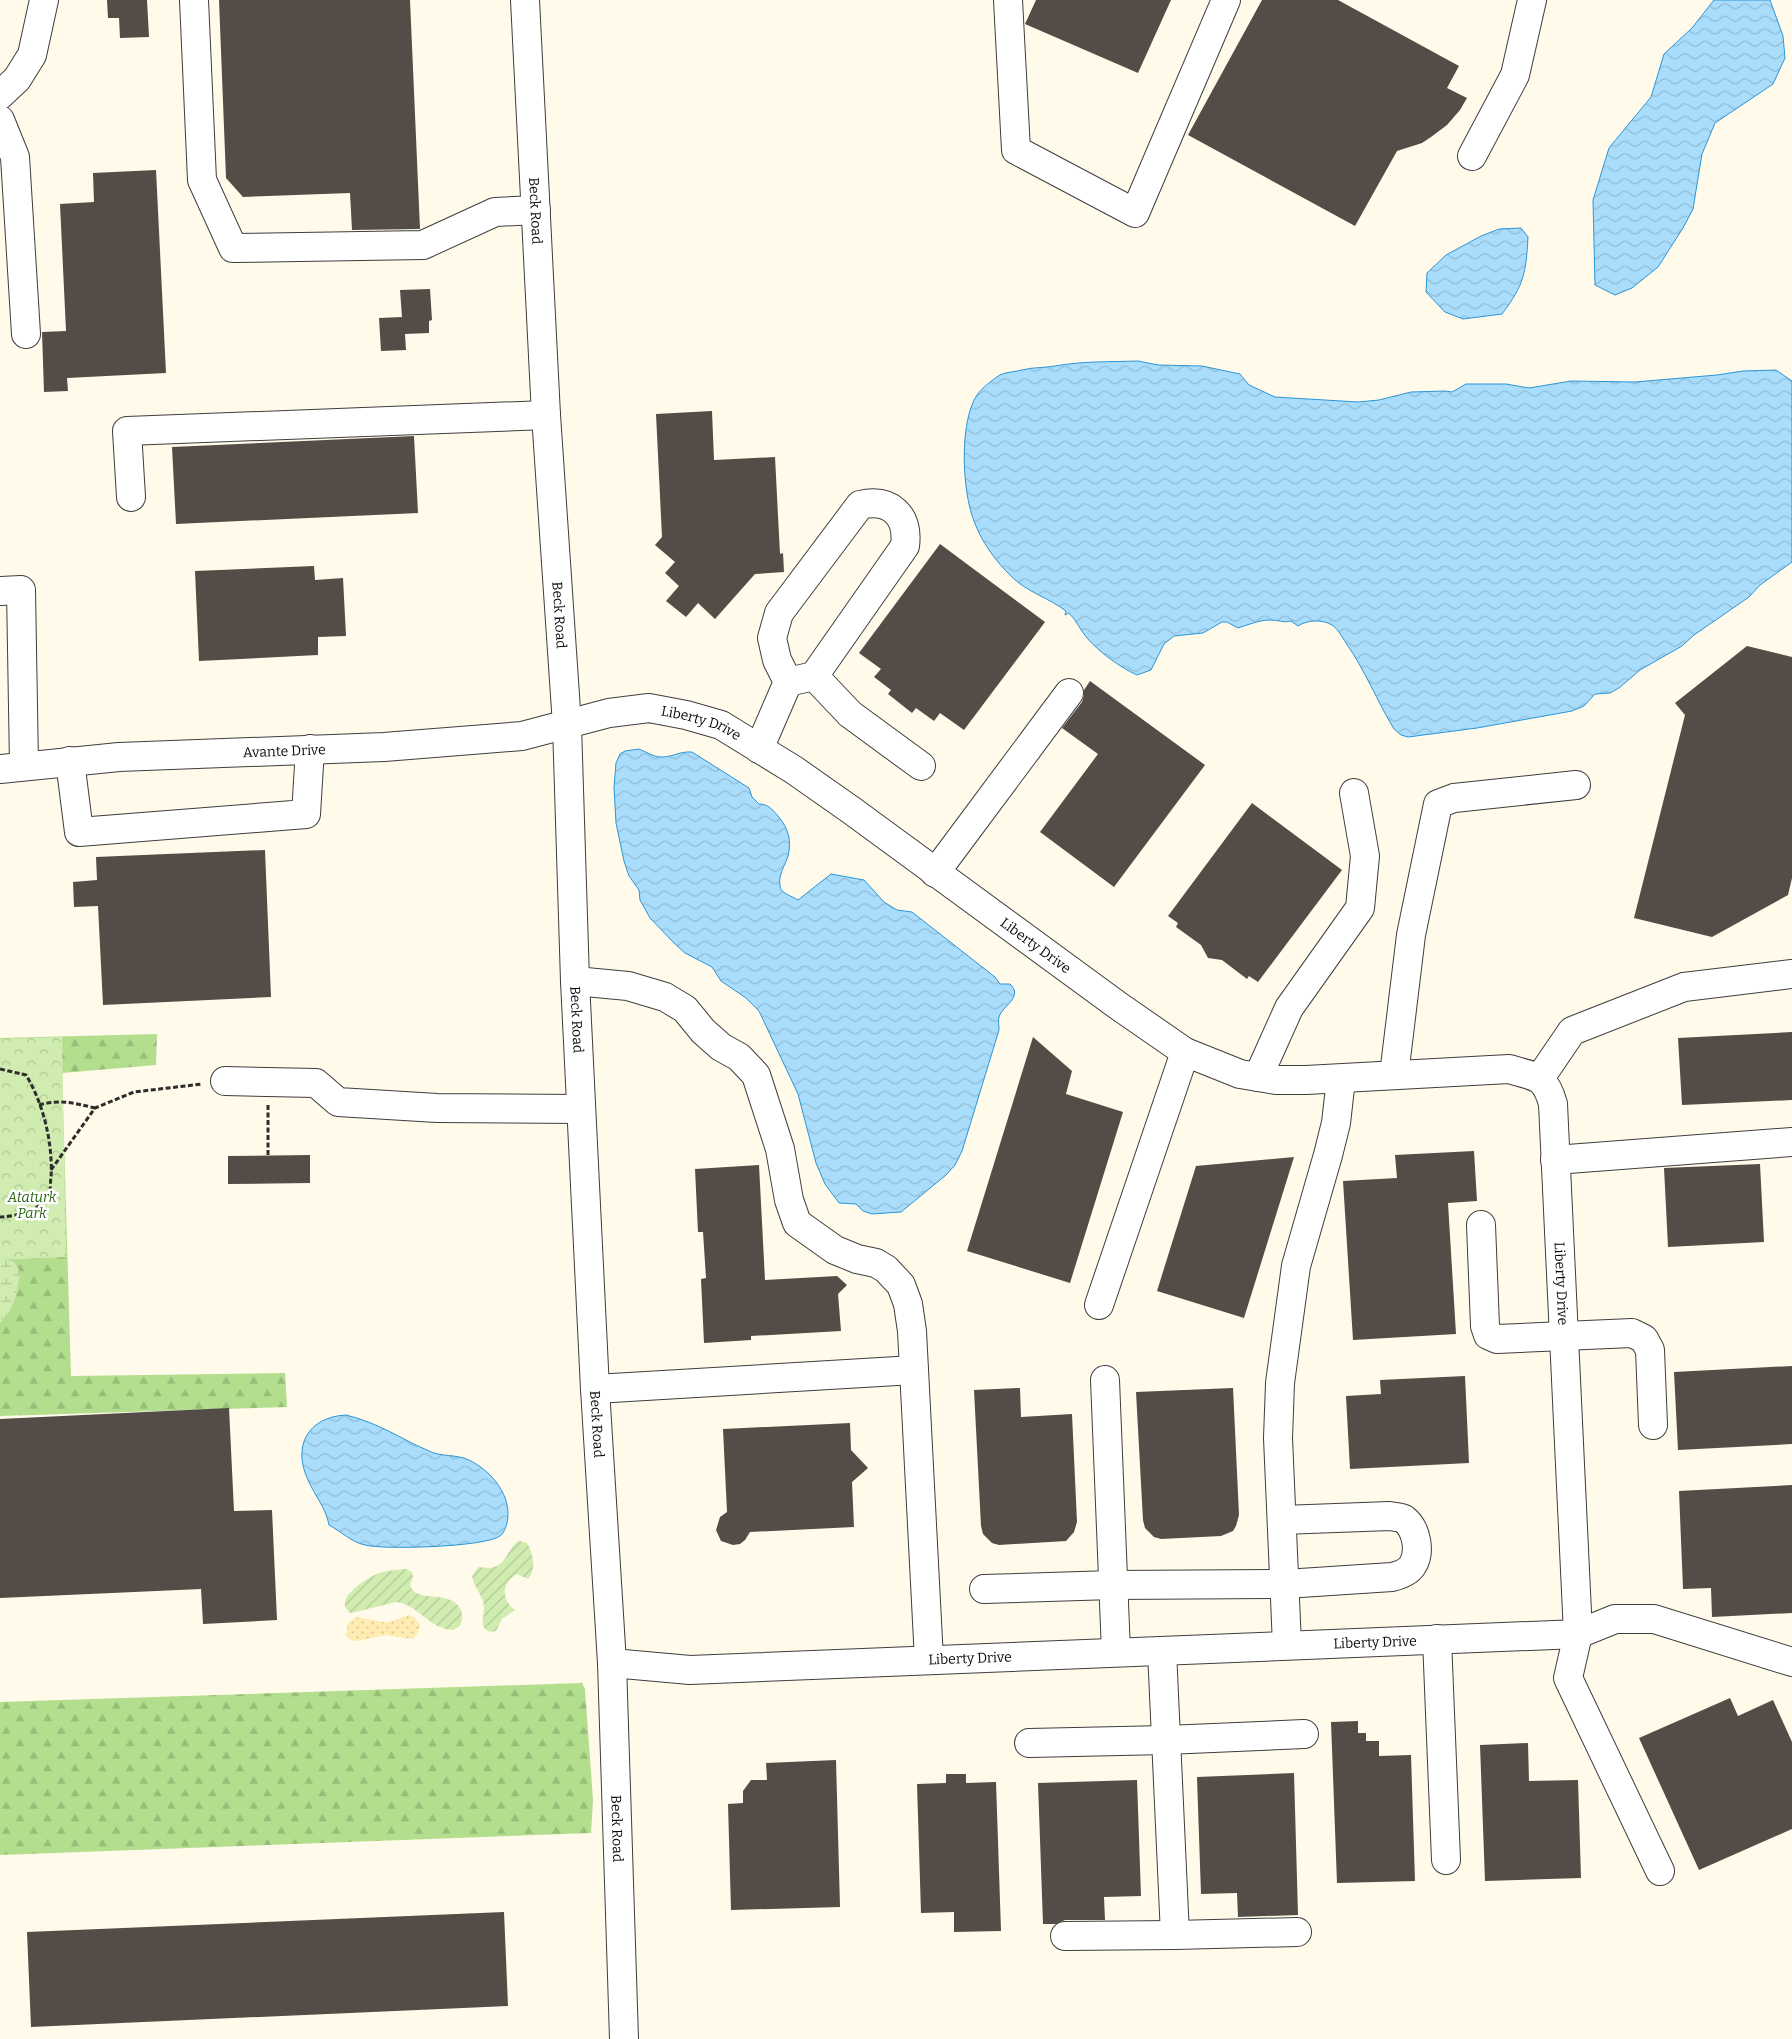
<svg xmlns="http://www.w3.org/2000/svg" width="1792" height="2039" font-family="Bitter,serif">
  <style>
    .forest { fill: url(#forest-firs) }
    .wetland { fill: url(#wetland-marsh) }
    .sand { fill: url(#sand-dots) }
    .park { fill: url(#park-crowns) }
    .garden { fill: url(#garden-furrows) }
    .water { fill: url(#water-waves); stroke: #2b95d7 }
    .building { fill: #544c46 }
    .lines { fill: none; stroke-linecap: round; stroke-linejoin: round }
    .minor-casing { stroke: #3e3e3e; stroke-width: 30 }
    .path { stroke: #2d2d2d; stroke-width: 3; stroke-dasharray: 5 2.5; stroke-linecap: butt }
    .minor { stroke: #fff; stroke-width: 28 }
    .labels { text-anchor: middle; stroke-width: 5; stroke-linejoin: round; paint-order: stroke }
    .street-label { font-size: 14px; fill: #0b0b0b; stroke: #fff }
    .park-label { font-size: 14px; font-style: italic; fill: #296617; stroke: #fff }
  </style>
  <defs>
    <pattern id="forest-firs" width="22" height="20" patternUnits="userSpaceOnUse" patternTransform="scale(1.25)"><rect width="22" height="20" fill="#b3de8e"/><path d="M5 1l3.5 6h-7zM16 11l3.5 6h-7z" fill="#99bd79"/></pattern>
    <pattern id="wetland-marsh" width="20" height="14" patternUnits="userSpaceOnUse" patternTransform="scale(1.25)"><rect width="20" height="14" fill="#d0ecb0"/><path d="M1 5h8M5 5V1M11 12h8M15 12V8" fill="none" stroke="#b1c996"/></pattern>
    <pattern id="sand-dots" width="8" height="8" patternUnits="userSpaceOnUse" patternTransform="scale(1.25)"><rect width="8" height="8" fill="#ffecb1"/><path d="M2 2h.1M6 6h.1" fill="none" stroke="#d9c997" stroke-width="1.8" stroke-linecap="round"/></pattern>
    <pattern id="park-crowns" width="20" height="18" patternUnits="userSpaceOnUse" patternTransform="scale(1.25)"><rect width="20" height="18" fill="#d0ecb0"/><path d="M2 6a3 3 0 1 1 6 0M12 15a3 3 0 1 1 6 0" fill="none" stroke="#b1c996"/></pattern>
    <pattern id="garden-furrows" width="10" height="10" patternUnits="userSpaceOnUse" patternTransform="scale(1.25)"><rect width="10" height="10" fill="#d0ecb0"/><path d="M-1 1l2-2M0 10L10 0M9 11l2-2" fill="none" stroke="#b1c996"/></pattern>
    <pattern id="water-waves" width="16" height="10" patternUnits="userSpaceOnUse" patternTransform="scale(1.25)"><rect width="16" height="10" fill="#a9ddfb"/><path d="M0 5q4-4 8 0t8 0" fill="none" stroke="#90bcd6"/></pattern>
  </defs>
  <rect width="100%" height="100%" fill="#fffae9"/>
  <path class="forest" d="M 157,1034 L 156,1065 L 62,1073 L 71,1376 L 285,1373 L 287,1407 L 0,1416 L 0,1038 Z
    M 582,1683 L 585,1689 L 593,1800 L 591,1833 L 0,1855 L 0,1702 Z"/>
  <path class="wetland" d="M 0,1258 L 14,1262 L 20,1271 C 18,1290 15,1309 0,1323 Z"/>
  <path class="sand" d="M 409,1615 L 414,1617 L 420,1625 L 417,1634 L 413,1639 L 386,1635 L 356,1641 L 351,1640 L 346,1635 L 348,1624 L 357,1617 L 382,1622 L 390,1622 Z"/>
  <path class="park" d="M 62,1037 L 66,1257 L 0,1260 L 0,1039 Z"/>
  <path class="garden" d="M 519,1541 L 527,1543 C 533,1553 537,1569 528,1579 L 517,1574 C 501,1583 501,1600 515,1610 L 502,1619 L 496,1631 C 492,1632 488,1632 485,1629 C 480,1623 485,1613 484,1606 C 483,1596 474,1587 472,1576 L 478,1567 C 483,1567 489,1569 494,1567 C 507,1564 508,1547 519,1541 Z
    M 406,1569 L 412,1572 L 413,1578 L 410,1584 C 414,1605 451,1588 461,1610 C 463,1615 462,1621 460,1626 L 453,1630 C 429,1629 419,1605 396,1602 L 351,1613 C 329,1600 371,1575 382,1572 C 390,1570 398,1570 406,1569 Z"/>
  <path class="water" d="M 1714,0 L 1770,0 L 1783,36 L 1785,58 L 1773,84 L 1715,123 L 1702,154 L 1693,209 L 1683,228 L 1658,267 L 1632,288 L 1615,295 L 1595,285 L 1593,200 L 1609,148 L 1651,97 L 1664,54 L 1692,28 Z
    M 1521,228 L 1528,237 C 1526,273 1524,285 1502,314 L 1463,319 L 1445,312 L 1426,292 L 1427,273 L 1446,255 L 1481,236 L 1499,229 Z
    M 1138,361 L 1158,365 L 1202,366 L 1240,374 L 1249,385 L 1275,397 L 1358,402 L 1379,400 L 1411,392 L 1445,391 L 1452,392 L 1466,384 L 1506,384 L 1529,388 L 1571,381 L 1635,382 L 1717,375 L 1743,371 L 1776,370 L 1792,381 L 1792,562 L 1760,585 L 1749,597 L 1694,635 L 1682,646 L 1640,670 L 1619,688 L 1610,693 L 1595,694 L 1584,706 L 1572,711 L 1477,728 L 1408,737 L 1401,735 L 1394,729 C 1377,701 1365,670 1346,643 C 1342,637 1338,629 1332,625 C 1322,619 1307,620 1298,626 L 1291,621 C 1283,623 1278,620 1270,620 C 1259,620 1248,625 1238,628 L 1227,622 L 1222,622 L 1203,633 L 1174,636 L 1164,644 L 1151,670 L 1137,675 C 1121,668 1099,652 1087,638 C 1080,630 1077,621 1069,613 L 1065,615 L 1066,611 C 1049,598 1027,592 1012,577 C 996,562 981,541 974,521 C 962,491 959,422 977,395 C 982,388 992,380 1000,375 C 1006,372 1014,372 1022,370 C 1033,367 1044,368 1055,366 C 1082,361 1110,362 1138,361 Z
    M 639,749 C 646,752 653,756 659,757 C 671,758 679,751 692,752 L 749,788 L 752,797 L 759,804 C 768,804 772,809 778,816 C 788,828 792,840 788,856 C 785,866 778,874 780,886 C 780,893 792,896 798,900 L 831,874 L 864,880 L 884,902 L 897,910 L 912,912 L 995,977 L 1000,984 L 1010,984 C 1024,997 1002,1006 999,1017 C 998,1020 999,1026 999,1030 L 962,1151 L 955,1165 L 946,1175 L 901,1212 L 872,1214 L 863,1211 L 856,1204 L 839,1203 L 825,1184 L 816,1163 L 798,1094 L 759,1011 L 746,998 L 721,981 L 712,967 L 685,953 L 675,944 L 650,918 L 640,900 L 639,890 L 629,876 L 624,861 L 616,823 L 614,787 L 616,763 L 620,754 L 625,751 Z
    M 346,1415 C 379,1423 399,1438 429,1451 C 441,1457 456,1454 469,1460 C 492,1471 513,1497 507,1523 C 506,1528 503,1534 500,1536 C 485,1547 384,1550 365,1545 C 351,1542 342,1532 329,1525 C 326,1508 315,1496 308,1480 C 292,1446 308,1417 346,1415 Z"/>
  <path class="building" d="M 107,0 L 147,0 L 149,37 L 120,38 L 119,18 L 108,18 Z
    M 219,0 L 410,0 L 420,229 L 352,230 L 350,193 L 243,197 L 226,178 Z
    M 1036,0 L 1171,0 L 1138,73 L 1025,24 Z
    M 1262,0 L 1338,0 L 1459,66 L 1447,88 L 1467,98 L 1460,110 L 1447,125 L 1431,137 L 1422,143 L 1397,151 L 1355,226 L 1188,135 Z
    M 156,170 L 166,373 L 67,378 L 68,391 L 44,392 L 42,332 L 66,331 L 60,204 L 94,202 L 93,173 Z
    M 430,289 L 432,320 L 429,321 L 429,333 L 405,334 L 406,350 L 381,351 L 379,318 L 402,317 L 400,290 Z
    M 712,411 L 714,460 L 775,457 L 780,554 L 783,553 L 784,572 L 755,574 L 715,619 L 698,603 L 686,617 L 666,601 L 679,586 L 665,573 L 675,562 L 655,545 L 662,537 L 656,414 Z
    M 414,436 L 418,513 L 176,524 L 172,447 Z
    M 940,544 L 1045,622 L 964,730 L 940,713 L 934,721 L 916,708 L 912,713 L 888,694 L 891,690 L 874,677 L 881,669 L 859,653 Z
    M 314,566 L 315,580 L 343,578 L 346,636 L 318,637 L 318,655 L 199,661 L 195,571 Z
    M 1747,646 L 1792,657 L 1792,878 L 1788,895 L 1712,937 L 1634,918 L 1685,715 L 1675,703 Z
    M 1090,681 L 1205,765 L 1114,887 L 1040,832 L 1098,754 L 1062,728 L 1082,702 L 1084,695 L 1084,690 Z
    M 1252,803 L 1342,870 L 1258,982 L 1249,976 L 1247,979 L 1222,960 L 1208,958 L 1201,945 L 1176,927 L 1178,923 L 1168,916 Z
    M 265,850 L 271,997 L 103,1005 L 98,906 L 74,907 L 73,882 L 97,880 L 96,857 Z
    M 1792,1032 L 1792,1100 L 1682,1105 L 1678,1038 Z
    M 1033,1037 L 1072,1071 L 1066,1094 L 1123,1112 L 1070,1283 L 967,1251 Z
    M 1474,1151 L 1477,1201 L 1448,1203 L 1456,1334 L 1353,1340 L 1343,1181 L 1397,1178 L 1395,1155 Z
    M 310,1155 L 310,1183 L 228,1184 L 228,1156 Z
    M 1294,1157 L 1244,1318 L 1157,1291 L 1196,1166 Z
    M 1760,1164 L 1764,1242 L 1668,1247 L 1664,1168 Z
    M 759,1165 L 765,1280 L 837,1276 L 847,1285 L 838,1294 L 841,1331 L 751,1336 L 751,1340 L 704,1343 L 701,1279 L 706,1278 L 703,1232 L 698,1232 L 695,1169 Z
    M 1792,1366 L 1792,1444 L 1678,1450 L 1674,1372 Z
    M 1465,1376 L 1469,1463 L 1350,1469 L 1346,1396 L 1381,1394 L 1380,1380 Z
    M 1020,1388 L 1021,1417 L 1072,1414 L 1077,1522 L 1074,1532 L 1066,1541 L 999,1545 L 992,1543 L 983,1534 L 981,1526 L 974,1390 Z
    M 1233,1388 L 1239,1515 L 1236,1526 L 1233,1531 L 1221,1536 L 1161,1539 L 1154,1537 L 1145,1528 L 1143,1520 L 1136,1392 Z
    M 229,1408 L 234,1511 L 272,1510 L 277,1620 L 203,1624 L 201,1589 L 0,1598 L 0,1419 Z
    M 850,1423 L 851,1450 L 868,1468 L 852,1482 L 854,1527 L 750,1532 L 745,1540 L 740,1544 L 733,1545 L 721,1541 L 716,1530 L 720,1517 L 727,1512 L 723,1429 Z
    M 1792,1485 L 1792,1613 L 1712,1617 L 1711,1588 L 1683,1589 L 1679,1491 Z
    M 1730,1698 L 1738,1716 L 1773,1700 L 1792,1742 L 1792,1829 L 1699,1870 L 1639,1738 Z
    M 1358,1721 L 1358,1733 L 1366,1733 L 1366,1741 L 1379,1741 L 1379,1756 L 1411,1755 L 1415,1881 L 1337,1883 L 1331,1722 Z
    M 1528,1743 L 1529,1781 L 1578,1780 L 1581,1878 L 1485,1881 L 1480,1745 Z
    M 836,1760 L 840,1907 L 731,1910 L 728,1804 L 743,1803 L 743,1791 L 751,1780 L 767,1780 L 766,1763 Z
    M 1294,1773 L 1298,1915 L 1238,1917 L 1237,1893 L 1201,1894 L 1197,1777 Z
    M 946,1774 L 966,1774 L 966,1783 L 996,1782 L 1001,1931 L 954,1932 L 954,1912 L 921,1913 L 917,1784 L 946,1783 Z
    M 1137,1780 L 1141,1896 L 1104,1897 L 1105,1920 L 1065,1920 L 1056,1924 L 1043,1924 L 1038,1783 Z
    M 504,1912 L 508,2006 L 31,2027 L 27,1932 Z"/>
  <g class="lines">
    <defs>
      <g id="minor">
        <path d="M 194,0 L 202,180 L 233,248 L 423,245 L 495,212 L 536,210"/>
        <path id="s1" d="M 525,0 L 546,415 L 567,725 L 575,981 L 595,1389 L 612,1663 L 624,2039"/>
        <path d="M 1008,0 L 1016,150 L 1135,213 L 1226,0"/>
        <path d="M 0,95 L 17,79 L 32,55 L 44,0"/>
        <path d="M 0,120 L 15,157 L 26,334"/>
        <path d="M 1472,156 L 1515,75 L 1532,0"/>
        <path d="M 131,497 L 127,431 L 546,415"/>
        <path d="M 0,591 L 21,590 L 24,765"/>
        <path d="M 814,676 L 850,714 L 921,766"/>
        <path d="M 759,749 L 788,682 L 777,660 L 772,638 L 779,613 L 860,505 C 890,498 909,515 905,546 L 814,676 L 788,682"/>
        <path d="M 70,761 L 79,832 L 306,814 L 310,749"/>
        <path id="s2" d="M 0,769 L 119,757 L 384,747 L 522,736 L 609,713 L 649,708 L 686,715 L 721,725 L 794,770 L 851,810 L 1120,1007 L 1185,1052 L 1240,1074 L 1276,1080 L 1306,1080 L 1509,1069 C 1536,1077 1545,1075 1553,1104 L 1578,1634 L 690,1670 L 612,1663"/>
        <path d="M 935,873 L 1069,693"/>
        <path d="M 575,981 L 628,986 L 665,997 L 685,1009 L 703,1031 L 721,1047 L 739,1057 L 756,1075 L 780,1149 L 789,1200 L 797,1223 L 835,1250 L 857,1259 L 876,1263 L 886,1269 L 901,1285 L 908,1304 L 912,1331 L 929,1660"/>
        <path d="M 1394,1075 L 1411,935 L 1438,804 L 1454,798 L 1576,785"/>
        <path d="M 1258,1077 L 1289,1008 L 1360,908 L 1365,856 L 1354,793"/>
        <path d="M 1540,1078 L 1572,1031 L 1684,987 L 1792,974"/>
        <path d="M 225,1081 L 316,1083 L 338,1102 L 437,1108 L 581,1109"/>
        <path d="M 1555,1160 L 1792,1142"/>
        <path d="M 1481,1225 L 1485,1326 L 1488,1335 L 1497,1339 L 1632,1333 L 1644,1339 L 1650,1350 L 1653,1425"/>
        <path d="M 1099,1305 L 1185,1052"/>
        <path d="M 1105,1380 L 1116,1652"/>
        <path d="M 595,1389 L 914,1370"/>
        <path d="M 984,1589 L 1113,1585 L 1285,1584 L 1392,1577 C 1400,1575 1408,1572 1412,1566 C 1421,1553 1417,1529 1404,1519 C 1401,1517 1394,1517 1390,1516 L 1282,1520"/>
        <path d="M 1437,1639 L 1446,1860"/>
        <path d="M 1287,1645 L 1278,1438 L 1280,1383 L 1296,1266 L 1328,1155 L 1336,1123 L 1341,1079"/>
        <path d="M 1162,1651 L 1175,1935 L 1297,1932"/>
        <path d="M 1029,1743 L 1166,1740 L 1304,1734"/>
        <path d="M 1660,1871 L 1568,1678 L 1578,1634 L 1615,1619 L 1654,1619 L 1792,1662"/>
        <path d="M 1065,1936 L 1175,1935"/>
      </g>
    </defs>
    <use href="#minor" class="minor-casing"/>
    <path class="path" d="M 0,1069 L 26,1075 C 44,1105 53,1144 51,1178 C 50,1183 51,1189 49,1194 C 42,1211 17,1216 0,1217
      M 39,1105 C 61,1099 74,1103 95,1108
      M 268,1105 L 268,1156
      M 51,1170 L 95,1108 L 134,1092 L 202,1084"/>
    <use href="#minor" class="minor"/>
  </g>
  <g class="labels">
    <g class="street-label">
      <text dy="5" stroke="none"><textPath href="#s1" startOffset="211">Beck Road</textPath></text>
      <text dy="5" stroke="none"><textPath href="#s1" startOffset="616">Beck Road</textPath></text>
      <text dy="5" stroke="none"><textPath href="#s2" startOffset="708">Liberty Drive</textPath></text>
      <text dy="5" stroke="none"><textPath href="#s2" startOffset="285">Avante Drive</textPath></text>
      <text dy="5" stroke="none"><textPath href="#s2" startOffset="1112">Liberty Drive</textPath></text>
      <text dy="5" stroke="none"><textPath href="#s1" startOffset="1021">Beck Road</textPath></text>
      <text dy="5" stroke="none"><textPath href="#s2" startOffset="1865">Liberty Drive</textPath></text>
      <text dy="5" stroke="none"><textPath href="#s1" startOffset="1426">Beck Road</textPath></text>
      <text transform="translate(1375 1642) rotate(-2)" y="5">Liberty Drive</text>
      <text transform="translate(970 1658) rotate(-2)" y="5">Liberty Drive</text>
      <text dy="5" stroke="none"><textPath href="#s1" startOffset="1831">Beck Road</textPath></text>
    </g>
    <g class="park-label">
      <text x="32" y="1202">Ataturk<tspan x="32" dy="16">Park</tspan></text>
    </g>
  </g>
</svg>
